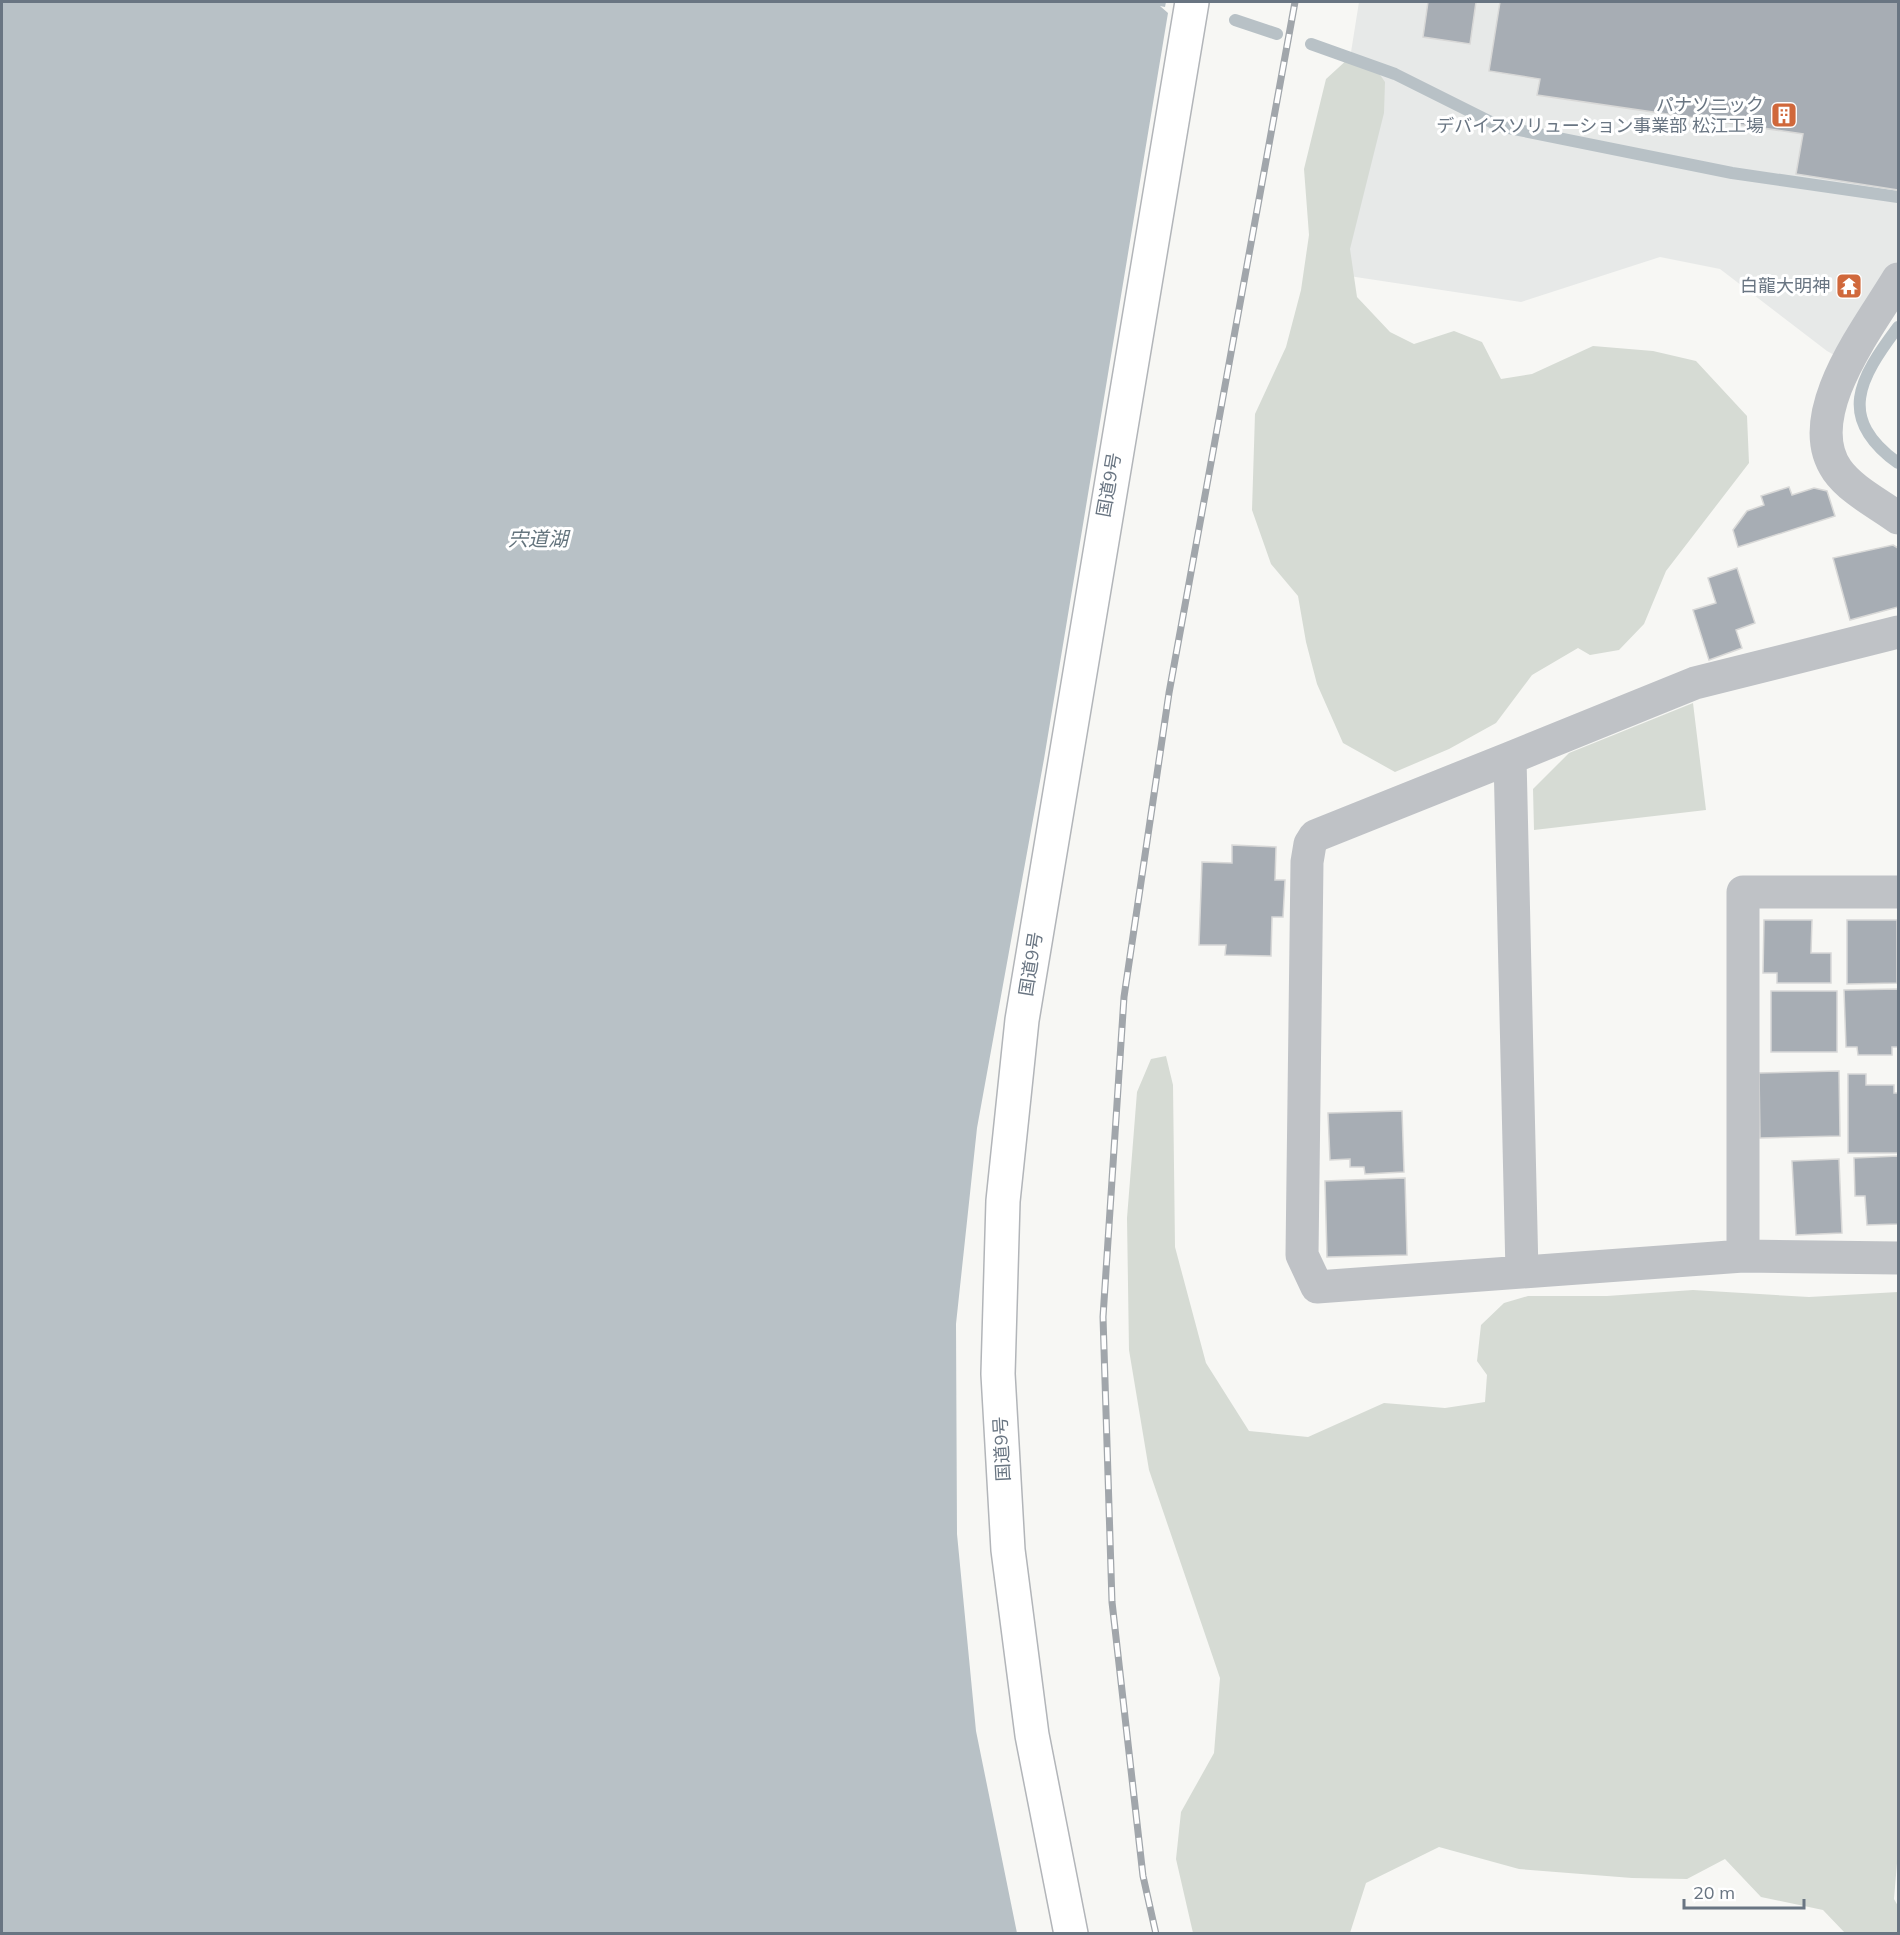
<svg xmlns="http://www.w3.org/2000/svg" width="1900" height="1935" font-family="Mulish,'Noto Sans JP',sans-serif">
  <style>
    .built { fill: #e7e9e8 }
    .green { fill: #d6dbd4 }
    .water { fill: #b8c1c6 }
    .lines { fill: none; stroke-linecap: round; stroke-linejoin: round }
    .stream { stroke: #b8c1c6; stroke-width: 12 }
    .building { fill: #a7adb4; stroke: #d8d8d7; stroke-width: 1.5 }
    .highway-casing { stroke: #b2b5b9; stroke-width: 36 }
    .minor { stroke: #bfc2c6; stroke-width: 33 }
    .highway { stroke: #fff; stroke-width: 33 }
    .rail-casing { stroke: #a1a6ab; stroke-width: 7 }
    .rail { stroke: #fff; stroke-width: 4.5; stroke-dasharray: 14; stroke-linecap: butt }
    .labels { text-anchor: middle; stroke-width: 6; stroke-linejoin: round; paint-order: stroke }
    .poi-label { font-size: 18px; fill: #697582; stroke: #fff; text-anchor: end }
    .street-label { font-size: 18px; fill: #697582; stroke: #fff }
    .water-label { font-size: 20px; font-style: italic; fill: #65757e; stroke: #fff }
  </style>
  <rect width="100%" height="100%" fill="#f7f7f4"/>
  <path class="built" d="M 1359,2 L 1898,2 L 1898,266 L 1836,356 L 1827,351 L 1720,269 L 1660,257 L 1521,302 L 1316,271 Z"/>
  <path class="green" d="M 1349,58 L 1376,69 L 1385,82 L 1384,113 L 1350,249 L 1357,297 L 1390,332 L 1414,344 L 1454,331 L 1482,342 L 1501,379 L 1532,374 L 1593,346 L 1653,351 L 1696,361 L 1747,416 L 1749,463 L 1666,571 L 1644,624 L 1619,650 L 1590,655 L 1578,648 L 1532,675 L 1496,723 L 1449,749 L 1395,772 L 1343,743 L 1317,684 L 1306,642 L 1298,596 L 1271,564 L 1252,510 L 1255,414 L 1286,347 L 1301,290 L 1309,235 L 1304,169 L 1326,79 Z
    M 1693,703 L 1706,810 L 1534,830 L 1533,789 L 1569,753 Z
    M 1166,1056 L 1173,1085 L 1175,1247 L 1206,1363 L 1249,1431 L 1308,1437 L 1384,1403 L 1445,1408 L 1485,1402 L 1487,1375 L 1477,1361 L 1481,1325 L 1504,1303 L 1528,1296 L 1607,1296 L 1693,1290 L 1809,1297 L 1898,1292 L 1898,1851 L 1894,1899 L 1898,1906 L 1898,1933 L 1845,1933 L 1823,1910 L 1761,1897 L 1725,1859 L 1687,1879 L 1632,1878 L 1519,1869 L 1439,1847 L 1366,1883 L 1350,1933 L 1193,1933 L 1176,1859 L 1181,1812 L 1214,1753 L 1220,1678 L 1149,1470 L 1129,1350 L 1127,1218 L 1137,1092 L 1151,1059 Z"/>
  <path class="water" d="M 2,2 L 1166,2 L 1165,7 L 1160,6 L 1168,13 L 1044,759 L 977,1128 L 956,1324 L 957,1534 L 976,1731 L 1017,1933 L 2,1933 Z"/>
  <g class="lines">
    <path class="stream" d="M 1235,20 L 1277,34
      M 1311,44 L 1395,74 L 1499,126 L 1732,173 L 1898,197
      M 1898,327 C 1859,379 1836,418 1898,463"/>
  </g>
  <path class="building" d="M 1428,2 L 1476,2 L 1470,44 L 1423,37 Z
    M 1500,2 L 1898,2 L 1898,190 L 1796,174 L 1803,134 L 1537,95 L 1540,79 L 1489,71 Z
    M 1789,487 L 1792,495 L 1814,488 L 1827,491 L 1835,516 L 1738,547 L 1733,530 L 1747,511 L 1764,505 L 1761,496 Z
    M 1893,545 L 1898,548 L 1898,607 L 1850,620 L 1833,558 Z
    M 1737,568 L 1755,623 L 1736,630 L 1742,648 L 1709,660 L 1693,610 L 1716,603 L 1708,578 Z
    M 1232,845 L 1276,847 L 1275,880 L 1285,880 L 1283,917 L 1272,917 L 1271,956 L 1225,955 L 1226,945 L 1199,945 L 1202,862 L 1232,863 Z
    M 1764,920 L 1812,920 L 1811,953 L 1831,953 L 1831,983 L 1777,983 L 1777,973 L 1763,973 Z
    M 1847,920 L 1897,920 L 1897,983 L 1847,984 Z
    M 1898,989 L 1898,1047 L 1892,1047 L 1892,1055 L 1858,1055 L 1857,1047 L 1846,1047 L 1844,990 Z
    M 1771,991 L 1837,991 L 1837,1052 L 1771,1052 Z
    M 1839,1071 L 1840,1136 L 1760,1138 L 1759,1073 Z
    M 1848,1074 L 1866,1074 L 1866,1085 L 1894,1085 L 1894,1093 L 1898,1093 L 1898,1153 L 1848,1153 Z
    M 1402,1111 L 1404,1172 L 1365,1174 L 1364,1167 L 1350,1167 L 1350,1159 L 1330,1160 L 1328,1113 Z
    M 1898,1156 L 1898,1224 L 1867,1225 L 1865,1196 L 1855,1196 L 1854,1158 Z
    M 1839,1159 L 1842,1233 L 1796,1235 L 1792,1161 Z
    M 1405,1178 L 1407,1255 L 1327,1257 L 1325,1181 Z"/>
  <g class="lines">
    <defs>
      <path id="highway" d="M 1071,1934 L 1032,1735 L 1008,1550 L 998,1374 L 1003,1201 L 1022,1020 L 1192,2"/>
    </defs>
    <use href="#highway" class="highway-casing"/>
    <path class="minor" d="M 1898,279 C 1870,326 1799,415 1837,470 C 1851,490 1879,504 1898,518
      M 1510,758 L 1315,836 L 1310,844 L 1307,862 L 1302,1255 L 1317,1287 L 1743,1256 L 1743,892 L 1898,892
      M 1743,1256 L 1898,1258
      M 1522,1272 L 1510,758 L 1695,683 L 1898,632"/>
    <use href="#highway" class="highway"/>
    <defs>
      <path id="rail" d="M 1156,1934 L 1143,1876 L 1112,1602 L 1103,1317 L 1124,997 L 1169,693 L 1295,2"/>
    </defs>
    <use href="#rail" class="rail-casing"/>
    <use href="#rail" class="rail"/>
  </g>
  <defs>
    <symbol id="building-square" viewBox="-11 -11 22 22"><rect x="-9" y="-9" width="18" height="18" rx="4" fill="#d0683b" stroke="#fff"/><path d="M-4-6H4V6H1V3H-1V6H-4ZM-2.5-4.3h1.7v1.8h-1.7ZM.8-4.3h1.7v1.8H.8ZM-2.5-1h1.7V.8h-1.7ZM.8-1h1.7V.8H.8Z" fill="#fff"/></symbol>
    <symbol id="temple-square" viewBox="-11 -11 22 22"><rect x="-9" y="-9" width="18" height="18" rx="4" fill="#d0683b" stroke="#fff"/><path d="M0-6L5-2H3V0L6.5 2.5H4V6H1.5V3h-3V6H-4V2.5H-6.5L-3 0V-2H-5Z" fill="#fff"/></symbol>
  </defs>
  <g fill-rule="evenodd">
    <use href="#building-square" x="1769" y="100" width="30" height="30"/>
    <use href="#temple-square" x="1834" y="271" width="30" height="30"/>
  </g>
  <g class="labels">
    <g class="poi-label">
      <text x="1764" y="111">パナソニック<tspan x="1764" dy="21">デバイスソリューション事業部 松江工場</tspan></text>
      <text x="1830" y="292">白龍大明神</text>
    </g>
    <g class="street-label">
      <text transform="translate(1109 485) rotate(-80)" y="6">国道9号</text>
      <text transform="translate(1031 964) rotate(-81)" y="6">国道9号</text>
      <text transform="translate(1002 1449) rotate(-93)" y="6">国道9号</text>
    </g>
    <g class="water-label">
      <text x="538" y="546">宍道湖</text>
    </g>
  </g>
  <rect width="1900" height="1935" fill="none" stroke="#697582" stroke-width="6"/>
  <path d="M1684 1899v9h120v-9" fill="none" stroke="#697582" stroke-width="3"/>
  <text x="1693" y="1899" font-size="18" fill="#697582" stroke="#ffffff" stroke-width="4.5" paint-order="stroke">20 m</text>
</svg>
